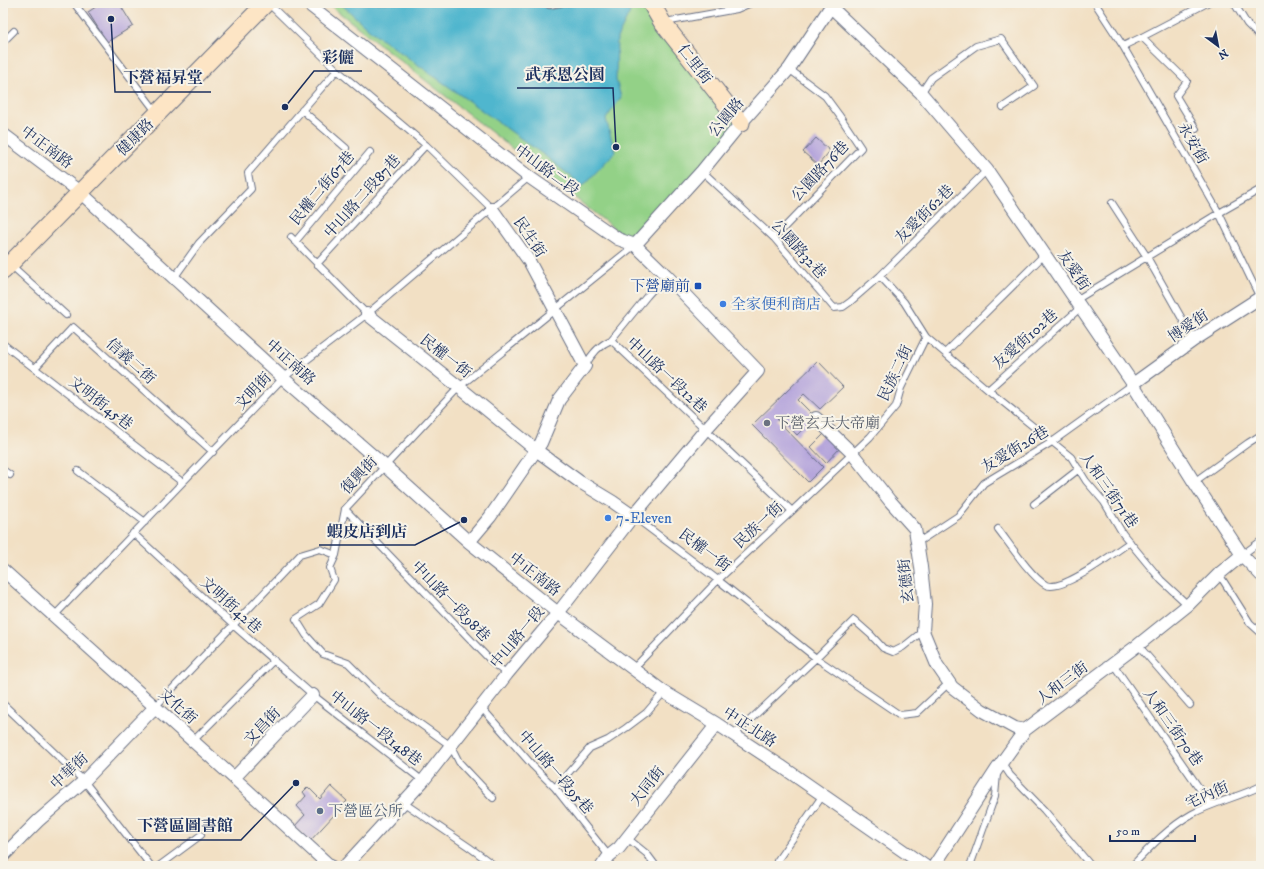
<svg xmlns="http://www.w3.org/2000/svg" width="1264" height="869" font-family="'IM FELL DW Pica','Noto Serif TC',serif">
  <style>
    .green { fill: #93d187; stroke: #578072 }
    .water { fill: #4fb6ce; stroke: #357296 }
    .building { fill: #b5a5db }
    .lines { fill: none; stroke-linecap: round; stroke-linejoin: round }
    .lane-casing { stroke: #666d82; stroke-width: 8 }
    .street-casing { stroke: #666d82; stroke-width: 14 }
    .secondary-casing { stroke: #666d82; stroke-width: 19 }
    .lane { stroke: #fff; stroke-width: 6 }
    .street { stroke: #fff; stroke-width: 12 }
    .secondary { stroke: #fde5c5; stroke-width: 17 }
    .transit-dot { fill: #1a4fb4; stroke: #f7f3e8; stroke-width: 1.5 }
    .shop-dot { fill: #3f7fe0; stroke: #f7f3e8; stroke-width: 1.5 }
    .worship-dot { fill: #6b7280; stroke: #f7f3e8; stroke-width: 1.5 }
    .service-dot { fill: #5c6f8a; stroke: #f7f3e8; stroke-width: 1.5 }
    .labels { text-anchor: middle; stroke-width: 4; stroke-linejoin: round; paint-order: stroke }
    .street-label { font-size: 15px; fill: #1b2f5e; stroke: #f7f3e8 }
    .transit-label { font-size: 15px; fill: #164399; stroke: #f7f3e8; text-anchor: end }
    .shop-label { font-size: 15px; fill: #366cbe; stroke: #f7f3e8; text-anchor: start }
    .worship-label { font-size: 15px; fill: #5b616d; stroke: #f7f3e8; text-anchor: start }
    .service-label { font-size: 15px; fill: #4e5e75; stroke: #f7f3e8; text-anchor: start }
    .leader { fill: none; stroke: #1b2f5e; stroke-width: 1.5 }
    .callout-dot { fill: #1b2f5e; stroke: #f7f3e8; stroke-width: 1.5 }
    .callout-label { font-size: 16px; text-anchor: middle; font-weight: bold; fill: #1b2f5e; stroke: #f7f3e8; stroke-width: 4; stroke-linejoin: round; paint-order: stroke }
  </style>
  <rect width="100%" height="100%" fill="#f7f3e8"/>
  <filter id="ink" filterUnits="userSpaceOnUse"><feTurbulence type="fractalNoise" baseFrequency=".025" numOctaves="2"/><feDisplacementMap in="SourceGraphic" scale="8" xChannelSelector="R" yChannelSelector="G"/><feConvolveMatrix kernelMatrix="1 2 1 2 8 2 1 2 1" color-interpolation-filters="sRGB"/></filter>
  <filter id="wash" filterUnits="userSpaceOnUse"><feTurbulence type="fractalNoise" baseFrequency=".012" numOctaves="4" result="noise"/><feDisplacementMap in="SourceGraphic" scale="16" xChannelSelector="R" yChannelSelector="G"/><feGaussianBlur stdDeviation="0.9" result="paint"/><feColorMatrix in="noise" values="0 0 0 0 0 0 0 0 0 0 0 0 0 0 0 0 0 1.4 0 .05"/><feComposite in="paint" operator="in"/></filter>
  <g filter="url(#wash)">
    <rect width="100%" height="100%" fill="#f2e0c4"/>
    <path class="green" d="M 327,3 L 651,3 L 741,123 L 635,245 Z"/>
    <path class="water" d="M 340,3 L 544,3 L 549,9 L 582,3 L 624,3 L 630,12 L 617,38 L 616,80 L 621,97 L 606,119 L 615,152 L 583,186 L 544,155 L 371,31 Z"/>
    <g id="blocks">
      <path class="building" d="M 102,3 L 119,3 L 133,26 L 107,42 L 88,12 Z
        M 816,138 L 830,151 L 818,165 L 803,152 Z
        M 818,361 L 843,387 L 820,409 L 804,394 L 798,400 L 815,417 L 797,435 L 780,417 L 777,420 L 823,467 L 808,482 L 752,425 Z
        M 825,433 L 840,448 L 826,463 L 811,447 Z
        M 331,786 L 347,801 L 310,841 L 294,827 L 305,815 L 297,806 L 306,796 L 303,792 L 308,787 L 320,799 Z"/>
    </g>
  </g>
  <g filter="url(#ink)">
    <use href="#blocks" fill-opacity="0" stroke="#666d82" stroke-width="1"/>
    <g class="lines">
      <defs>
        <path id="lane" d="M 74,3 L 157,113
          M 268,3 L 337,70 L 426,145 L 492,209
          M 548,3 L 549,5 L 560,3
          M 1095,3 L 1123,46 L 1219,213 L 1260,298
          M 1234,3 L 1247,24 L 1261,38
          M 665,22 L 737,9 L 751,3
          M 1142,37 L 1187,81 L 1176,96 L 1196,129
          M 3,42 L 14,31
          M 1123,46 L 1142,37 L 1207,3
          M 921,93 L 931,78 L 976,46 L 1001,39 L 1034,86 L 1003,107
          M 302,110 L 346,148
          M 702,171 L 774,238 L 834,308 L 843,307 L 850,302 L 880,276 L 987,170
          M 1112,203 L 1147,257 L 1194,340
          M 291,237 L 367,314
          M 774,238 L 861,148 L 839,115 L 825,96 L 789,69
          M 295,242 L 370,152
          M 317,264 L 426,145
          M 11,265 L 66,315
          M 880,276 L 904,302 L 926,337 L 988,390 L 1071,457 L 1086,481 L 1104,502 L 1123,534 L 1161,580 L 1188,605
          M 174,278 L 199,243 L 251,189 L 248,173 L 337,70
          M 1076,300 L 1219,213 L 1261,189
          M 611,340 L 792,511
          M 3,344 L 182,482
          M 945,353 L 1044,255
          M 585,366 C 591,355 599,345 611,340 L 647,296 L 666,275
          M 35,368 L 73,327 L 213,452
          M 988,390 L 1080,308
          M 3,470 L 10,475
          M 78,471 L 145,522
          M 1194,482 L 1248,443 L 1261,435
          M 1034,504 L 1079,469
          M 345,509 L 494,664 L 507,674
          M 633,516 L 718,580 L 816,658 L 900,715 L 917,713 L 949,683
          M 998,529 C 1009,543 1031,577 1046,585 C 1062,593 1115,552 1130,542
          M 133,533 L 234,626 L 313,695 L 423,781
          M 917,540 L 923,539 L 958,516 L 984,483 L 1052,442 L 1133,384
          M 336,555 L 330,568 L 334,580 L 319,604 L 296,619 L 306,635 L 323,654 L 348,663 L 381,696 L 451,746 L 459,762 L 493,798
          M 1242,555 L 1261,541
          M 1219,574 L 1250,623 L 1261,633
          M 54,616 L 283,378 L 367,314 L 529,177
          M 1138,645 L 1190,705
          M 1113,664 L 1211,805
          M 632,670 L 718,580 L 792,511 L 870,437 L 896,406 L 901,388 L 926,337
          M 3,704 L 84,781 L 151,866
          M 155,707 L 300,555 L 320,549 L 336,555 L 345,509 L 459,387 L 635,245
          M 481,707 L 533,766 L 555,788 L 609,856
          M 734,735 L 816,658 L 854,620 L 871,635 L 883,648 L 893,652 L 903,647 L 923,631
          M 193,741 L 274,660
          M 1002,763 L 1010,775 L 1044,810 L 1091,866
          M 555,788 L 590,748 L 608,740 L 626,728 L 646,713 L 664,692
          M 404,803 L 469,847 L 495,866
          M 626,837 L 647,854 L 656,866
          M 777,861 L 823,795
          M 159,866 L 201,835
          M 970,866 L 995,796 L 997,774
          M 1132,866 C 1150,847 1169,827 1192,814 C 1214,802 1239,797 1261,786"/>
        <path id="street" d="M 307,3 L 529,177 L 618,239 L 635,245 L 666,275 L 758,371 L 705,430 L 633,516 L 558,613 L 507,674 L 423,781 L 345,866
          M 831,7 L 921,93 L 987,170 L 1133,384 L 1194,482 L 1242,555 L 1261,575
          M 3,134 L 80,192 L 283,378 L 386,467 L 469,542 L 558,613 L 664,692 L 717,724 L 781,766 L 925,866
          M 635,245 L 702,171 L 741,123 L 789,69 L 833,3
          M 367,314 L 459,387 L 536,450 L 580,482 L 613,502 L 633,516
          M 1133,384 L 1194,340 L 1261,297
          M 816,418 L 852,453 L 890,501 L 915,529 L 921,567 L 925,604 L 923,631 L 937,665 L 952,687 L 982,710 L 1015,728 L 1025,730
          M 469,542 L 490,517 L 536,450 L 541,443 L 559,400 L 585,366 L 529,261 L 492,209
          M 3,570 L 234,778 L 330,866
          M 234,778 L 313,695
          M 3,856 L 38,821 L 84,781 L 155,707
          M 602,866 L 609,856 L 619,848 L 717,724
          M 934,866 L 997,769 L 1025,730 L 1138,645 L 1188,605 L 1219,574 L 1242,555"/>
        <path id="secondary" d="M 651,3 L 662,22 L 741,123
          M 3,271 L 266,3"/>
      </defs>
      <use href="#lane" class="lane-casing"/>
      <use href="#street" class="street-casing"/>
      <use href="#secondary" class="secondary-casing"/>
      <use href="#lane" class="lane"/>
      <use href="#street" class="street"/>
      <use href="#secondary" class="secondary"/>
    </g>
  </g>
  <rect class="transit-dot" x="694" y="282" width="8" height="8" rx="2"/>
  <g class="shop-dot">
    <circle cx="723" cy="304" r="4"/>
    <circle cx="608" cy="518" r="4"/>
  </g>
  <circle class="worship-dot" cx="767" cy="423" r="4"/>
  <circle class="service-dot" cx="320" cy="811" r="4"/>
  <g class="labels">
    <g class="street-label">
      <text transform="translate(695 64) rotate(52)" y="5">仁里街</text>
      <text transform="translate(726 117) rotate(-50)" y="5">公園路</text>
      <text transform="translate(135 137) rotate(-45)" y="5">健康路</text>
      <text transform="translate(1193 143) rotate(60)" y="5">永安街</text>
      <text transform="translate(47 147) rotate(37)" y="5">中正南路</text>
      <text transform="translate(547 170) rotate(36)" y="5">中山路二段</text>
      <text transform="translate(820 171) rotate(-47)" y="5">公園路76巷</text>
      <text transform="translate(322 188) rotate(-50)" y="5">民權二街67巷</text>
      <text transform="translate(362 196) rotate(-48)" y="5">中山路二段87巷</text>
      <text transform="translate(924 214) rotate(-45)" y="5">友愛街62巷</text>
      <text transform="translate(530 237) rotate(56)" y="5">民生街</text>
      <text transform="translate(799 249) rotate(48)" y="5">公園路32巷</text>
      <text transform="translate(1074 270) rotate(56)" y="5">友愛街</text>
      <text transform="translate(1188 326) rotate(-34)" y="5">博愛街</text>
      <text transform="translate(1025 339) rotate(-42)" y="5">友愛街102巷</text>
      <text transform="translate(446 356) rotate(38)" y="5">民權一街</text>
      <text transform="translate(131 361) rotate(42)" y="5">信義二街</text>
      <text transform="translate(291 362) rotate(42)" y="5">中正南路</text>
      <text transform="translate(895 373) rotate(-65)" y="5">民族二街</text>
      <text transform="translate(667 375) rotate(43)" y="5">中山路一段12巷</text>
      <text transform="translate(253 391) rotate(-47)" y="5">文明街</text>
      <text transform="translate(101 403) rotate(38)" y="5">文明街45巷</text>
      <text transform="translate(1015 449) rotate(-31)" y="5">友愛街26巷</text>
      <text transform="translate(359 475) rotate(-47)" y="5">復興街</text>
      <text transform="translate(1109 490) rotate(55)" y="5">人和三街71巷</text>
      <text transform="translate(758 525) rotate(-43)" y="5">民族一街</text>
      <text transform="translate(705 550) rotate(37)" y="5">民權一街</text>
      <text transform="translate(535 574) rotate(38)" y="5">中正南路</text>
      <text transform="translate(906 581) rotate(-96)" y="5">玄德街</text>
      <text transform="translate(451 601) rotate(46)" y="5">中山路一段98巷</text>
      <text transform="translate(231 605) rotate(42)" y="5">文明街42巷</text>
      <text transform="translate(517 637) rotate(-50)" y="5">中山路一段</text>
      <text transform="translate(1062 683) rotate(-37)" y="5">人和三街</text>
      <text transform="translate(178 706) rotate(42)" y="5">文化街</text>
      <text transform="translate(262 726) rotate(-46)" y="5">文昌街</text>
      <text transform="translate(750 727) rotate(33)" y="5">中正北路</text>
      <text transform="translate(1173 727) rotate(55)" y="5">人和三街70巷</text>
      <text transform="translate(376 728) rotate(38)" y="5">中山路一段148巷</text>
      <text transform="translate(69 771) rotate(-43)" y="5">中華街</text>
      <text transform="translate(556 772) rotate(49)" y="5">中山路一段95巷</text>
      <text transform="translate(647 786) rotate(-51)" y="5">大同街</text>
      <text transform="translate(1207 795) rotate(-24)" y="5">宅內街</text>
    </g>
    <g class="transit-label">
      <text x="690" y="291">下營廟前</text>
    </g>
    <g class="shop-label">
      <text x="731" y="309">全家便利商店</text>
      <text x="616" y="523">7-Eleven</text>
    </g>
    <g class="worship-label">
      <text x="775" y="428">下營玄天大帝廟</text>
    </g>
    <g class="service-label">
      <text x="328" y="816">下營區公所</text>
    </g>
  </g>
  <path class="leader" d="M285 107L314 71H362M616 147L613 88H517M111 19L115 92H211M464 520L415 545H319M296 783L241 840H129"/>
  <g class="callout-dot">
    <circle cx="285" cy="107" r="4"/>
    <circle cx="616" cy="147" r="4"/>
    <circle cx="111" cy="19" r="4"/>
    <circle cx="464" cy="520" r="4"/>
    <circle cx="296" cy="783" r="4"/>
  </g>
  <g class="callout-label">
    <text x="338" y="63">彩儷</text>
    <text x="565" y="80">武承恩公園</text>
    <text x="163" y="83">下營福昇堂</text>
    <text x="367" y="537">蝦皮店到店</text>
    <text x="185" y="831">下營區圖書館</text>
  </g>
  <rect width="1264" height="869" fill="none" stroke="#f7f3e8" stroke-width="16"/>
  <g transform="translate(1218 46) rotate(148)" stroke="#f7f3e8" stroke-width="3" paint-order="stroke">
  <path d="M0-3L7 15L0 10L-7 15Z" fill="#1b2f5e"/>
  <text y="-6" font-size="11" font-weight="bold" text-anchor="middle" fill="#1b2f5e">N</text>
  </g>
  <path d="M1110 835v6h85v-6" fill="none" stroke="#1b2f5e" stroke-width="2"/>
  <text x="1116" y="835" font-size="12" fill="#1b2f5e" stroke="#f7f3e8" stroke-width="3" paint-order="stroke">50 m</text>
</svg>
